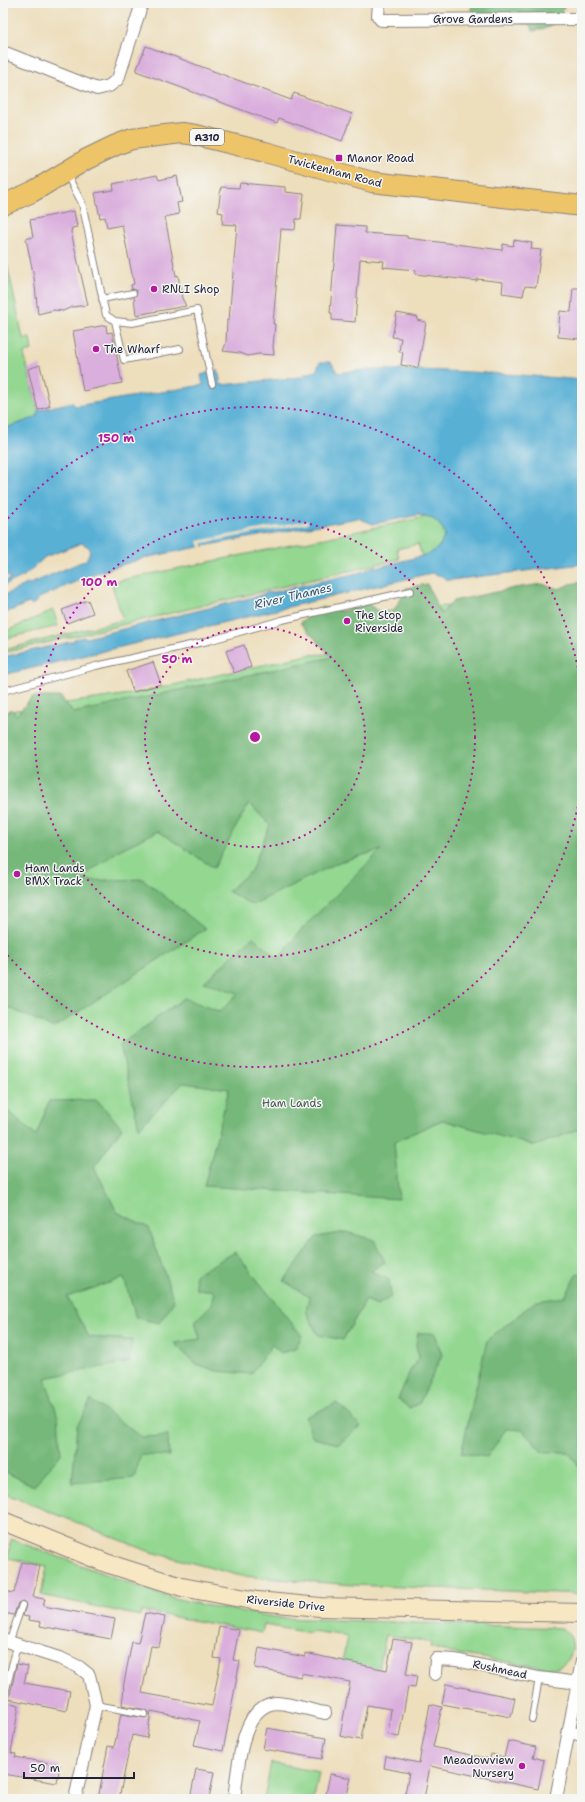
<svg xmlns="http://www.w3.org/2000/svg" width="585" height="1802" font-family="'Shantell Sans',sans-serif">
  <style>
    .green { fill: #93d790; stroke: #5a7c66 }
    .forest { fill: #76b87a; stroke: #4c6d5a }
    .water { fill: #58b0d5; stroke: #3d6988 }
    .pier { fill: #eddebc }
    .building { fill: #daafdd }
    .lines { fill: none; stroke-linecap: round; stroke-linejoin: round }
    .lane-casing { stroke: #88807c; stroke-width: 8 }
    .street-casing { stroke: #88807c; stroke-width: 14 }
    .secondary-casing { stroke: #88807c; stroke-width: 20 }
    .primary-casing { stroke: #88807c; stroke-width: 22 }
    .lane { stroke: #fff; stroke-width: 6 }
    .street { stroke: #fff; stroke-width: 12 }
    .secondary { stroke: #f8e7c3; stroke-width: 18 }
    .primary { stroke: #eec469; stroke-width: 20 }
    .ring { fill: none; stroke: #b5179e; stroke-width: 2; stroke-dasharray: 2 4 }
    .poi-dot { fill: #b5179e; stroke: #f6f6f2; stroke-width: 1.5 }
    .labels { text-anchor: middle; stroke-width: 3; stroke-linejoin: round; paint-order: stroke }
    .shield { fill: #f6f6f2; stroke: #626272; stroke-width: 1 }
    .shield-label { font-size: 10px; font-weight: bold; fill: #22223b }
    .street-label { font-size: 11px; fill: #22223b; stroke: #f6f6f2 }
    .poi-label { font-size: 11px; fill: #22223b; stroke: #f6f6f2; text-anchor: start }
    .park-label { font-size: 11px; fill: #445854; stroke: #f6f6f2 }
    .water-label { font-size: 12px; font-style: italic; fill: #385b79; stroke: #f6f6f2 }
    .centre { fill: #b5179e; stroke: #f6f6f2; stroke-width: 2 }
    .ring-label { font-size: 12px; text-anchor: middle; font-weight: bold; fill: #b5179e; stroke: #f6f6f2; stroke-width: 3; stroke-linejoin: round; paint-order: stroke }
  </style>
  <rect width="100%" height="100%" fill="#f6f6f2"/>
  <filter id="ink" filterUnits="userSpaceOnUse"><feTurbulence type="fractalNoise" baseFrequency=".025" numOctaves="2"/><feDisplacementMap in="SourceGraphic" scale="8" xChannelSelector="R" yChannelSelector="G"/><feConvolveMatrix kernelMatrix="1 2 1 2 8 2 1 2 1" color-interpolation-filters="sRGB"/></filter>
  <filter id="wash" filterUnits="userSpaceOnUse"><feTurbulence type="fractalNoise" baseFrequency=".012" numOctaves="4" result="noise"/><feDisplacementMap in="SourceGraphic" scale="16" xChannelSelector="R" yChannelSelector="G"/><feGaussianBlur stdDeviation="0.9" result="paint"/><feColorMatrix in="noise" values="0 0 0 0 0 0 0 0 0 0 0 0 0 0 0 0 0 1.4 0 .05"/><feComposite in="paint" operator="in"/></filter>
  <g filter="url(#wash)">
    <rect width="100%" height="100%" fill="#eddebc"/>
    <path class="green" d="M 3,245 L 23,338 L 30,338 L 32,350 L 24,354 L 38,410 L 38,417 L 3,429 Z
      M 426,517 C 437,519 441,525 445,535 C 440,547 435,553 422,556 L 418,544 L 397,549 L 399,559 L 3,653 L 3,650 L 123,620 L 112,585 L 117,581 Z
      M 582,601 L 582,1594 L 353,1585 L 241,1576 L 148,1551 L 3,1493 L 3,712 L 137,693 L 308,655 L 342,653 L 338,621 L 413,607 L 557,604 Z
      M 53,610 L 58,626 L 12,637 L 9,638 L 6,633 L 9,630 Z
      M 11,1539 L 158,1594 L 203,1605 L 281,1618 L 561,1628 C 576,1635 576,1657 562,1665 C 558,1668 551,1668 546,1668 L 451,1653 L 430,1647 L 431,1642 L 386,1635 L 379,1669 L 342,1662 L 347,1636 L 311,1631 L 310,1633 L 264,1625 L 262,1633 L 142,1611 L 140,1616 L 41,1595 L 47,1566 L 8,1558 Z
      M 271,1763 L 319,1772 L 314,1799 L 264,1799 Z"/>
    <path class="forest" d="M 472,3 L 567,3 L 550,27 L 533,31 L 529,24 L 481,18 L 471,11 Z
      M 582,582 L 582,1128 L 535,1146 L 442,1120 L 394,1142 L 399,1199 L 204,1186 L 229,1089 L 183,1083 L 139,1128 L 120,1045 L 184,998 L 220,1012 L 238,993 L 204,982 L 253,937 L 279,959 L 300,931 L 381,850 L 339,862 L 252,905 L 228,891 L 251,871 L 270,825 L 249,803 L 214,868 L 158,831 L 119,850 L 77,881 L 143,879 L 205,929 L 54,1028 L 7,1007 L 3,1019 L 3,719 L 11,709 L 17,715 L 32,697 L 61,697 L 73,713 L 332,657 L 300,623 L 320,607 L 342,611 L 366,603 L 390,618 L 406,588 L 427,584 L 441,614 L 453,601 L 515,588 L 542,584 L 559,589 L 570,584 Z
      M 97,1100 L 122,1128 L 94,1167 L 117,1212 L 149,1228 L 174,1301 L 159,1323 L 136,1318 L 124,1278 L 67,1297 L 89,1337 L 132,1340 L 129,1362 L 45,1378 L 58,1417 L 61,1454 L 34,1486 L 3,1471 L 3,1106 L 36,1136 L 49,1101 Z
      M 346,1232 L 374,1240 L 385,1262 L 371,1271 L 389,1280 L 391,1297 L 377,1305 L 366,1300 L 343,1340 L 318,1335 L 306,1311 L 309,1297 L 284,1281 L 316,1237 Z
      M 235,1252 L 302,1336 L 295,1349 L 281,1353 L 272,1345 L 251,1374 L 216,1371 L 194,1363 L 174,1343 L 200,1339 L 195,1321 L 212,1304 L 215,1291 L 196,1289 L 195,1275 Z
      M 577,1273 L 582,1274 L 582,1470 L 568,1452 L 542,1452 L 522,1430 L 506,1429 L 487,1457 L 461,1453 L 487,1340 L 536,1301 L 565,1297 Z
      M 418,1333 L 435,1333 L 442,1355 L 419,1404 L 409,1408 L 398,1399 L 410,1371 L 419,1357 L 416,1345 Z
      M 91,1400 L 141,1437 L 168,1436 L 169,1456 L 141,1455 L 134,1478 L 72,1483 L 77,1426 Z
      M 337,1403 L 361,1426 L 339,1444 L 313,1438 L 305,1417 Z"/>
    <path class="water" d="M 320,362 L 331,362 L 338,373 C 362,369 386,370 411,370 C 468,371 525,375 582,380 L 582,564 L 451,580 L 446,580 L 442,576 L 431,573 L 3,675 L 3,657 L 74,641 L 74,639 L 84,637 L 86,638 L 258,596 L 268,592 L 270,593 L 366,571 L 367,569 L 377,566 L 379,567 L 430,554 L 440,546 L 445,535 L 441,526 L 433,519 L 418,515 L 373,524 L 358,518 L 203,546 L 144,558 L 93,574 L 37,599 L 38,601 L 31,605 L 29,603 L 3,614 L 3,596 L 29,583 L 30,584 L 86,560 L 89,554 L 90,548 L 82,543 L 45,557 L 24,576 L 3,586 L 3,582 L 10,579 L 9,575 L 3,578 L 3,429 L 37,417 L 38,410 L 73,402 L 74,406 L 82,405 L 203,385 L 201,375 L 218,370 L 221,385 L 302,377 L 305,374 L 316,371 Z"/>
    <path class="pier" d="M 308,520 L 308,523 L 203,543 L 203,548 L 200,549 L 200,547 L 198,541 Z"/>
    <g id="blocks">
      <path class="building" d="M 146,46 L 291,100 L 294,93 L 352,114 L 342,141 L 279,118 L 277,123 L 136,71 Z
        M 157,175 L 159,180 L 177,176 L 182,202 L 177,203 L 179,214 L 165,217 L 176,276 L 178,275 L 182,298 L 186,306 L 136,315 L 134,297 L 137,293 L 136,290 L 132,289 L 131,285 L 134,284 L 122,225 L 107,228 L 105,217 L 100,218 L 95,193 L 114,190 L 113,184 Z
        M 240,183 L 285,187 L 285,192 L 304,194 L 301,219 L 296,219 L 295,230 L 281,229 L 273,324 L 275,324 L 273,347 L 274,355 L 258,354 L 248,356 L 240,353 L 223,351 L 226,343 L 227,320 L 229,320 L 237,225 L 222,224 L 223,213 L 218,212 L 221,187 L 239,188 Z
        M 74,211 L 77,227 L 72,228 L 71,232 L 88,305 L 72,307 L 63,311 L 54,310 L 38,314 L 34,277 L 26,239 L 33,237 L 30,220 Z
        M 337,225 L 365,227 L 365,233 L 407,236 L 407,238 L 502,250 L 503,244 L 513,246 L 514,240 L 532,243 L 531,249 L 541,250 L 536,287 L 525,286 L 523,296 L 502,293 L 503,282 L 477,279 L 477,281 L 415,274 L 416,270 L 383,267 L 384,261 L 360,259 L 355,322 L 332,320 L 332,313 L 330,313 Z
        M 573,288 L 582,288 L 580,339 L 558,337 L 560,311 L 571,312 Z
        M 397,313 L 418,317 L 417,320 L 426,322 L 418,368 L 401,365 L 403,352 L 399,352 L 401,338 L 392,337 Z
        M 106,325 L 107,333 L 112,332 L 122,383 L 83,391 L 73,331 Z
        M 40,365 L 50,406 L 38,410 L 28,369 Z
        M 88,600 L 93,613 L 67,623 L 62,610 Z
        M 244,645 L 251,667 L 234,673 L 226,651 Z
        M 153,662 L 161,684 L 133,692 L 126,671 Z
        M 22,1562 L 40,1566 L 33,1597 L 45,1599 L 43,1606 L 115,1619 L 111,1639 L 40,1626 L 41,1622 L 28,1620 L 29,1617 L 23,1616 L 26,1605 L 23,1601 L 18,1603 L 14,1615 L 3,1613 L 3,1597 L 5,1591 L 14,1593 Z
        M 145,1613 L 165,1617 L 159,1647 L 151,1646 L 142,1693 L 212,1706 L 221,1659 L 214,1658 L 219,1626 L 239,1630 L 233,1660 L 240,1661 L 223,1751 L 194,1745 L 200,1721 L 151,1711 L 147,1738 L 132,1735 L 119,1799 L 98,1799 L 108,1746 L 114,1747 L 121,1714 L 145,1718 L 149,1715 L 149,1712 L 146,1710 L 122,1705 L 124,1688 L 123,1688 L 132,1642 L 138,1643 Z
        M 393,1639 L 412,1642 L 406,1674 L 417,1676 L 415,1688 L 408,1687 L 399,1737 L 388,1735 L 391,1709 L 367,1705 L 361,1740 L 340,1736 L 350,1682 L 301,1673 L 301,1677 L 255,1668 L 259,1648 L 305,1657 L 305,1653 L 387,1670 Z
        M 17,1664 L 28,1666 L 24,1683 L 70,1691 L 66,1711 L 9,1699 Z
        M 446,1684 L 515,1698 L 511,1717 L 442,1704 Z
        M 3,1701 L 19,1705 L 11,1753 L 16,1754 L 15,1757 L 60,1765 L 57,1783 L 3,1774 Z
        M 430,1704 L 442,1707 L 433,1747 L 490,1759 L 491,1754 L 504,1757 L 508,1741 L 536,1747 L 533,1757 L 544,1760 L 538,1789 L 430,1766 L 424,1799 L 404,1799 L 409,1773 L 384,1768 L 386,1756 L 419,1763 Z
        M 267,1728 L 326,1738 L 322,1759 L 263,1749 Z
        M 196,1769 L 214,1772 L 209,1799 L 190,1799 Z
        M 330,1774 L 351,1778 L 346,1799 L 325,1799 Z"/>
    </g>
  </g>
  <g filter="url(#ink)">
    <use href="#blocks" fill-opacity="0" stroke="#88807c" stroke-width="1"/>
    <g class="lines">
      <defs>
        <path id="lane" d="M 67,175 L 82,203 L 106,315 L 115,321 L 124,360 L 180,349
          M 102,299 L 133,293
          M 115,321 L 132,323 L 197,310 L 212,384
          M 3,691 L 96,666 L 208,641 L 282,620 L 411,591
          M 9,1643 L 22,1605
          M 5,1693 L 17,1646
          M 96,1705 L 145,1714
          M 532,1719 L 539,1678
          M 3,1799 L 5,1799"/>
        <path id="street" d="M 379,3 L 378,16 L 381,20 L 582,19
          M 3,52 L 97,89 L 109,86 L 118,79 L 142,3
          M 3,1640 L 62,1659 L 79,1667 L 89,1675 L 96,1705 L 75,1799
          M 435,1674 L 436,1659 L 456,1660 L 539,1678 L 579,1683
          M 569,1732 L 582,1735
          M 234,1799 C 238,1772 240,1704 277,1703 C 287,1703 314,1711 325,1713
          M 556,1799 L 582,1661"/>
        <path id="secondary" d="M 3,1521 L 106,1563 L 182,1587 L 257,1601 L 320,1607 L 582,1613"/>
        <path id="primary" d="M 3,205 L 32,192 L 87,159 L 116,145 L 132,139 L 182,133 L 196,135 L 265,152 L 372,182 L 582,206"/>
      </defs>
      <use href="#lane" class="lane-casing"/>
      <use href="#street" class="street-casing"/>
      <use href="#secondary" class="secondary-casing"/>
      <use href="#primary" class="primary-casing"/>
      <use href="#lane" class="lane"/>
      <use href="#street" class="street"/>
      <use href="#secondary" class="secondary"/>
      <use href="#primary" class="primary"/>
    </g>
  </g>
  <g class="ring">
    <circle cx="255" cy="737" r="110"/>
    <circle cx="255" cy="737" r="220"/>
    <path d="M582 783A330 330 0 0 1 4 951M4 523A330 330 0 0 1 582 691"/>
  </g>
  <g class="poi-dot">
    <rect x="335" y="154" width="8" height="8" rx="2"/>
    <circle cx="154" cy="289" r="4"/>
    <circle cx="96" cy="349" r="4"/>
    <circle cx="347" cy="621" r="4"/>
    <circle cx="17" cy="874" r="4"/>
    <circle cx="522" cy="1766" r="4"/>
  </g>
  <g class="labels">
    <rect class="shield" x="190" y="129" width="34" height="16" rx="3"/>
    <g class="shield-label">
      <text x="207" y="141">A310</text>
    </g>
    <g class="street-label">
      <text x="473" y="23">Grove Gardens</text>
      <text transform="translate(335 171) rotate(15)" y="4">Twickenham Road</text>
      <text transform="translate(286 1603) rotate(6)" y="4">Riverside Drive</text>
      <text transform="translate(500 1669) rotate(12)" y="4">Rushmead</text>
    </g>
    <g class="poi-label">
      <text x="347" y="162">Manor Road</text>
      <text x="162" y="293">RNLI Shop</text>
      <text x="104" y="353">The Wharf</text>
      <text x="355" y="619">The Stop<tspan x="355" dy="13">Riverside</tspan></text>
      <text x="25" y="872">Ham Lands<tspan x="25" dy="13">BMX Track</tspan></text>
      <text x="514" y="1764" text-anchor="end">Meadowview<tspan x="514" dy="13">Nursery</tspan></text>
    </g>
    <g class="park-label">
      <text x="292" y="1107">Ham Lands</text>
    </g>
    <g class="water-label">
      <text transform="translate(293 596) rotate(-13)" y="4">River Thames</text>
    </g>
  </g>
  <circle cx="255" cy="737" r="6" class="centre"/>
  <g class="ring-label">
    <text x="116" y="442">150 m</text>
    <text x="99" y="586">100 m</text>
    <text x="177" y="663">50 m</text>
  </g>
  <rect width="585" height="1802" fill="none" stroke="#f6f6f2" stroke-width="16"/>
  <path d="M24 1772v6h110v-6" fill="none" stroke="#22223b" stroke-width="2"/>
  <text x="30" y="1772" font-size="12" fill="#22223b" stroke="#f6f6f2" stroke-width="3" paint-order="stroke">50 m</text>
</svg>
